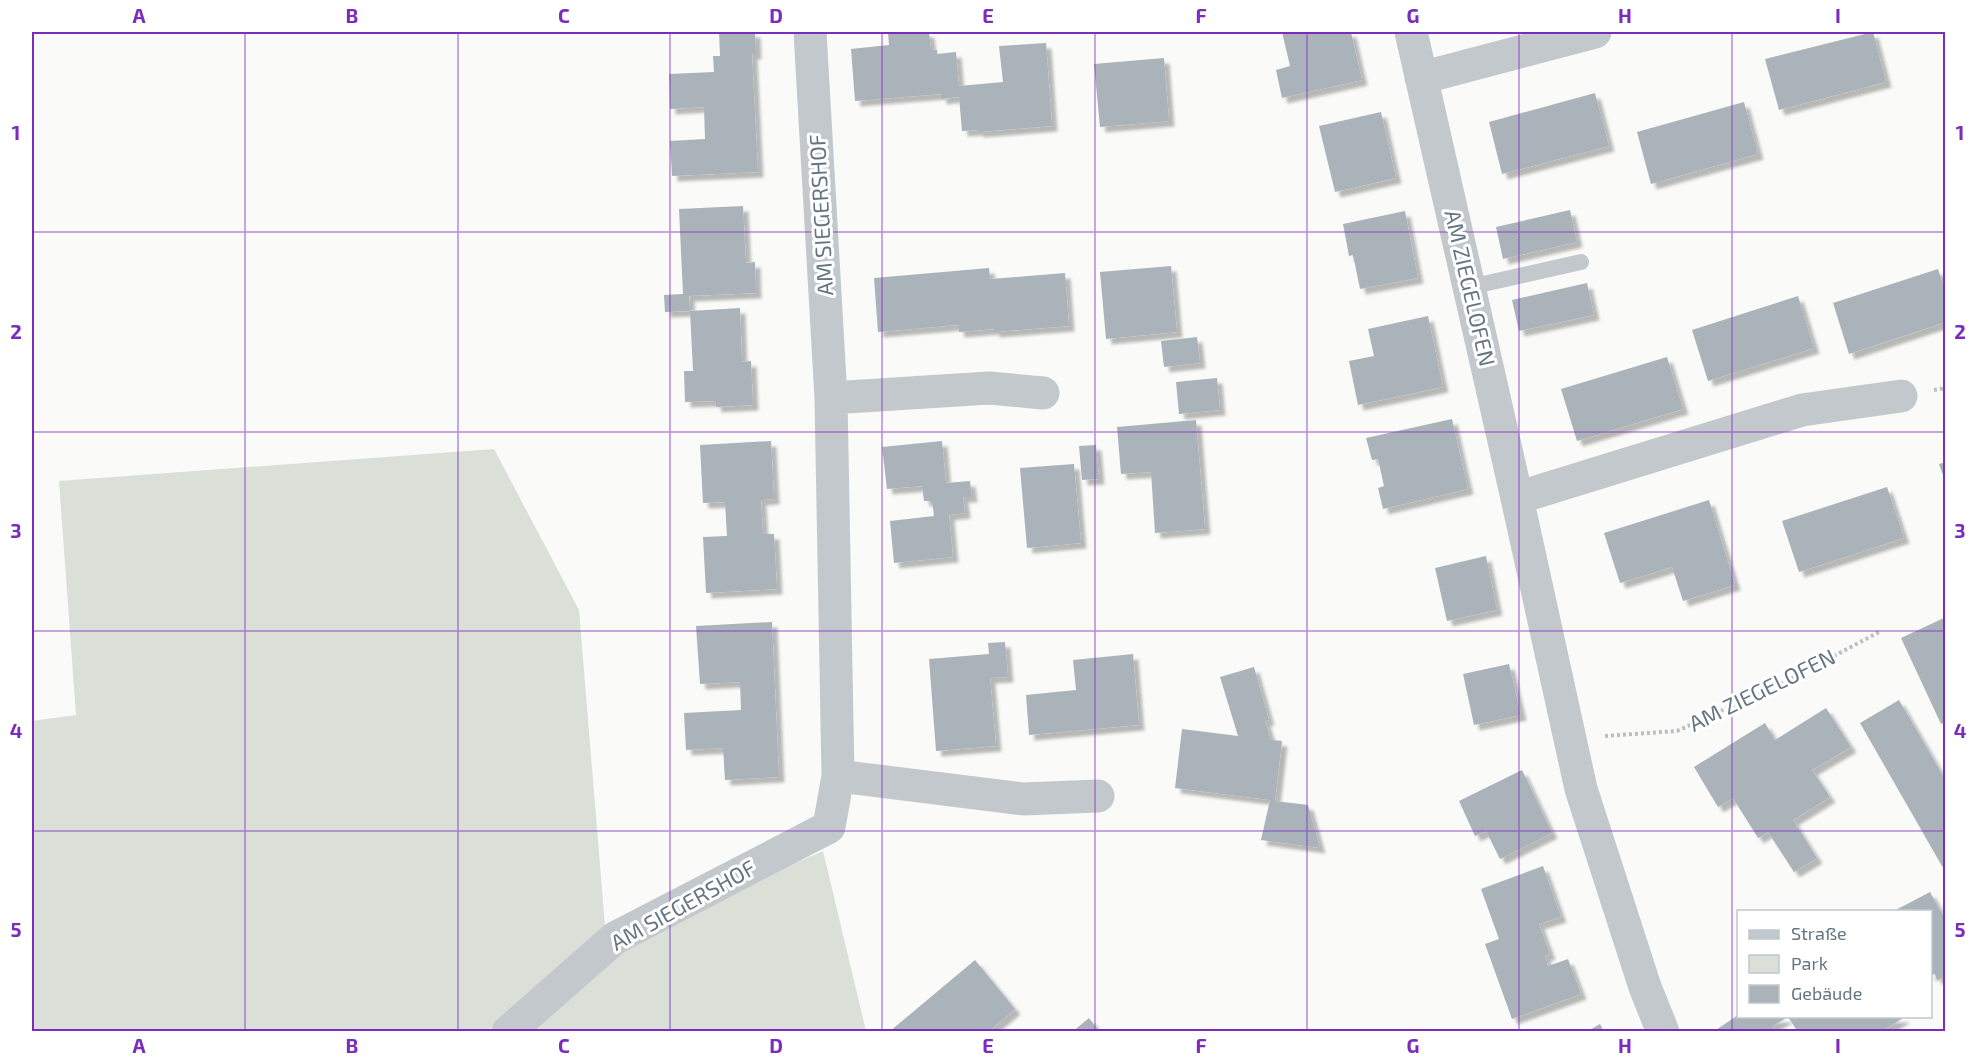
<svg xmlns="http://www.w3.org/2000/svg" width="1977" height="1063" font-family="'Exo 2',sans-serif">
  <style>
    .green { fill: #dadfd7 }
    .building { fill: #aab3b9; filter: url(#shadow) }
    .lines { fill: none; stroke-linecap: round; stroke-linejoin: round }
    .path { stroke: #bbbfc2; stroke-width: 4; stroke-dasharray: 3 3; stroke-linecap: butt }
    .lane { stroke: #c3c8cc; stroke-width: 16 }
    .street { stroke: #c3c8cc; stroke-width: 33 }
    .grid { fill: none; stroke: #7b2cbf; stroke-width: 1.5; stroke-opacity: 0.55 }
    .labels { text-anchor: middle; stroke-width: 6; stroke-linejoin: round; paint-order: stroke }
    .street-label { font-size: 22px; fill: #657683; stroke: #fff }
    .neatline { fill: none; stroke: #7b2cbf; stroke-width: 2 }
    .grid-label { font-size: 20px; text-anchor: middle; font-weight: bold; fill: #7b2cbf }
  </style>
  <defs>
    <filter id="shadow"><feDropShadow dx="5.5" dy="5.5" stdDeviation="1.5" flood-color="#0004"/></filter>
  </defs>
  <rect width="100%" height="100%" fill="#fafaf8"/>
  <path class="green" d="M 494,449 L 579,610 L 605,926 L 488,1031 L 32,1031 L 32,721 L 76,715 L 59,481 Z
    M 823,851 L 866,1031 L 529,1032 L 623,946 L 678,914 Z"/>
  <path class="building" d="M 719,32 L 755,32 L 756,54 L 752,54 L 758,172 L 672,176 L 670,141 L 705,139 L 704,107 L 670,109 L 669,74 L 714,72 L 713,56 L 720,56 Z
    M 888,32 L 929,32 L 931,50 L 937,50 L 937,54 L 956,52 L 959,86 L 1003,82 L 999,46 L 1046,43 L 1052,126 L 978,132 L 978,130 L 962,131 L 959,97 L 941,99 L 941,94 L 855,101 L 851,49 L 889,45 Z
    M 1282,32 L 1351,32 L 1362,80 L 1282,98 L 1276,70 L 1290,66 Z
    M 1873,32 L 1886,82 L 1779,110 L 1765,59 Z
    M 1164,58 L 1169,121 L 1100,127 L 1094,64 Z
    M 1595,93 L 1609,146 L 1502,174 L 1489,122 Z
    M 1744,102 L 1758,154 L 1651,184 L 1637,132 Z
    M 1381,112 L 1396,178 L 1335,192 L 1319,126 Z
    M 743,206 L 746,263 L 755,262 L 756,293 L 689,296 L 690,311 L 665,312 L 664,295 L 683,294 L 679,209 Z
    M 1570,210 L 1577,242 L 1503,259 L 1496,227 Z
    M 1405,211 L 1418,278 L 1360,289 L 1353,255 L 1349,256 L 1343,224 Z
    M 1171,266 L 1177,332 L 1106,339 L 1100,272 Z
    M 989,268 L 990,279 L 1065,273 L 1069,326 L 994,332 L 994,329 L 959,332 L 958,325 L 878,332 L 874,278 Z
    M 1938,269 L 1946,293 L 1946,322 L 1849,354 L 1833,303 Z
    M 1587,283 L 1594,315 L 1519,331 L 1512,300 Z
    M 1798,296 L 1814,348 L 1708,381 L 1692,330 Z
    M 740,308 L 742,362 L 751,361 L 753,405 L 716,407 L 715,401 L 685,402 L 684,371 L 693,371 L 690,311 Z
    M 1428,316 L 1443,387 L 1358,405 L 1349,361 L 1374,356 L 1368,329 Z
    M 1197,337 L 1200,363 L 1164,367 L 1161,341 Z
    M 1667,357 L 1683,409 L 1577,441 L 1561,389 Z
    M 1217,378 L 1220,410 L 1179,414 L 1176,382 Z
    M 1452,419 L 1468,489 L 1383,509 L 1378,488 L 1384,486 L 1378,459 L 1372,460 L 1366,438 Z
    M 1196,420 L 1205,529 L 1155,533 L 1151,472 L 1121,474 L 1117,427 Z
    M 771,441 L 774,499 L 761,500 L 763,534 L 774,534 L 777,589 L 706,593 L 703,537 L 727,536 L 725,502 L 703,503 L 700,445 Z
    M 942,441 L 946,483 L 970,481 L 972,497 L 963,497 L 965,513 L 949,515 L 953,557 L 894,563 L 890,521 L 934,516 L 932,501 L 924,501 L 922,486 L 887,489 L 882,447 Z
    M 1096,445 L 1099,479 L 1082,480 L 1079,446 Z
    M 1946,462 L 1946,481 L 1945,481 L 1939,464 Z
    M 1074,464 L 1081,543 L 1027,548 L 1020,468 Z
    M 1887,487 L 1904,538 L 1799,572 L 1782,521 Z
    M 1709,500 L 1735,585 L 1683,601 L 1672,567 L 1620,583 L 1604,533 Z
    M 1486,556 L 1497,610 L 1447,621 L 1435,568 Z
    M 1946,617 L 1946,722 L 1941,724 L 1901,638 Z
    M 772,622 L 779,777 L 725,780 L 723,748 L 686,750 L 684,713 L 741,710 L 740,682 L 700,684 L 696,626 Z
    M 1005,642 L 1008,677 L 990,678 L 996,746 L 936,751 L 929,659 L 989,654 L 988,643 Z
    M 1133,654 L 1139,725 L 1029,735 L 1026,695 L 1076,690 L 1073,660 Z
    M 1509,664 L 1521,715 L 1474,725 L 1463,674 Z
    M 1254,667 L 1269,720 L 1265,721 L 1271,740 L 1282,741 L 1275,801 L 1308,805 L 1320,848 L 1261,840 L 1270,800 L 1175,788 L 1182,729 L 1238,736 L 1220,677 Z
    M 1899,700 L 1946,781 L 1946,873 L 1860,723 Z
    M 1826,708 L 1851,747 L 1812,770 L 1830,797 L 1793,820 L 1817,858 L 1794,872 L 1768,832 L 1758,838 L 1733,798 L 1718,807 L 1694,767 L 1765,723 L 1775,740 Z
    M 1522,770 L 1552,833 L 1500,859 L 1486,831 L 1475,836 L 1459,801 Z
    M 1543,866 L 1561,917 L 1539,924 L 1550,954 L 1545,956 L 1548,966 L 1568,959 L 1581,994 L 1512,1019 L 1485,944 L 1499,939 L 1481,889 Z
    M 1930,892 L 1946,921 L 1946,976 L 1937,980 L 1935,974 L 1930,976 L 1930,912 L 1892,912 Z
    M 975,960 L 1015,1009 L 988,1032 L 889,1032 Z
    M 1738,1015 L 1738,1017 L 1788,1017 L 1773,1026 L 1776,1032 L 1713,1032 Z
    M 1788,1017 L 1905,1017 L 1881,1032 L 1798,1032 Z
    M 1089,1018 L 1100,1032 L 1072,1032 Z
    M 1600,1024 L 1604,1032 L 1586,1032 Z"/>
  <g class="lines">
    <path class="path" d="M 1934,390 L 1946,388
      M 1605,736 L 1677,731 L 1789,680 L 1879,632"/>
    <path class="lane" d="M 1470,287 L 1581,262"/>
    <path class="street" d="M 1411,32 L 1517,498 L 1581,789 L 1645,987 L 1663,1032
      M 1421,78 L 1595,32
      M 831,398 L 989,388 L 1043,393
      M 1517,498 L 1802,410 L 1901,396
      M 838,776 L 1023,799 L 1098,796
      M 508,1032 L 615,938 L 829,827 L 838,776 L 831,398 L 810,32"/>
  </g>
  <path class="grid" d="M 245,32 L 245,1032M 458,32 L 458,1032M 670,32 L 670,1032M 882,32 L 882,1032M 1095,32 L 1095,1032M 1307,32 L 1307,1032M 1519,32 L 1519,1032M 1732,32 L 1732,1032M 32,232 L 1946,232M 32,432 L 1946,432M 32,631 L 1946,631M 32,831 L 1946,831"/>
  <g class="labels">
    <g class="street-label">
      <text transform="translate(821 215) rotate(-93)" y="8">AM SIEGERSHOF</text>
      <text transform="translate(1470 288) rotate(77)" y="8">AM ZIEGELOFEN</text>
      <text transform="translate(1762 690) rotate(-26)" y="8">AM ZIEGELOFEN</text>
      <text transform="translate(683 905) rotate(-29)" y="8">AM SIEGERSHOF</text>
    </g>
  </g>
  <rect width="1977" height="1063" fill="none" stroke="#ffffff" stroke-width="66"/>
  <rect x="1737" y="910" width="195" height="108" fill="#ffffff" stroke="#c1c8cd" stroke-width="1.5"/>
  <rect x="1749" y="930" width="30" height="9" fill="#c3c8cc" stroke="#c1c8cd" stroke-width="1.5"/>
  <text x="1791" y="940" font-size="18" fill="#657683">Straße</text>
  <rect x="1749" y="955" width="30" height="18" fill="#dadfd7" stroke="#c1c8cd" stroke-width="1.5"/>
  <text x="1791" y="970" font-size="18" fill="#657683">Park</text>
  <rect x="1749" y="985" width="30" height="18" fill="#aab3b9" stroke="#c1c8cd" stroke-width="1.5"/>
  <text x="1791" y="1000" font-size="18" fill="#657683">Gebäude</text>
  <rect x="33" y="33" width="1911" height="997" class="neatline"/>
  <g class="grid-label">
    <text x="139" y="23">A</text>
    <text x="352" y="23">B</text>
    <text x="564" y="23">C</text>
    <text x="776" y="23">D</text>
    <text x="988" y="23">E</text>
    <text x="1201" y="23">F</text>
    <text x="1413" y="23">G</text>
    <text x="1625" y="23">H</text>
    <text x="1838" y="23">I</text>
    <text x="16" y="140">1</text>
    <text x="1960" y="140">1</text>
    <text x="16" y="339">2</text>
    <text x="1960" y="339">2</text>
    <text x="16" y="538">3</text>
    <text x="1960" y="538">3</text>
    <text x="16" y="738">4</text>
    <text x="1960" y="738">4</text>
    <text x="16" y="937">5</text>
    <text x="1960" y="937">5</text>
    <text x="139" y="1053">A</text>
    <text x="352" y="1053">B</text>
    <text x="564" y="1053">C</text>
    <text x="776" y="1053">D</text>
    <text x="988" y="1053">E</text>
    <text x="1201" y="1053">F</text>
    <text x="1413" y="1053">G</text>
    <text x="1625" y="1053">H</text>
    <text x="1838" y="1053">I</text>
  </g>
</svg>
